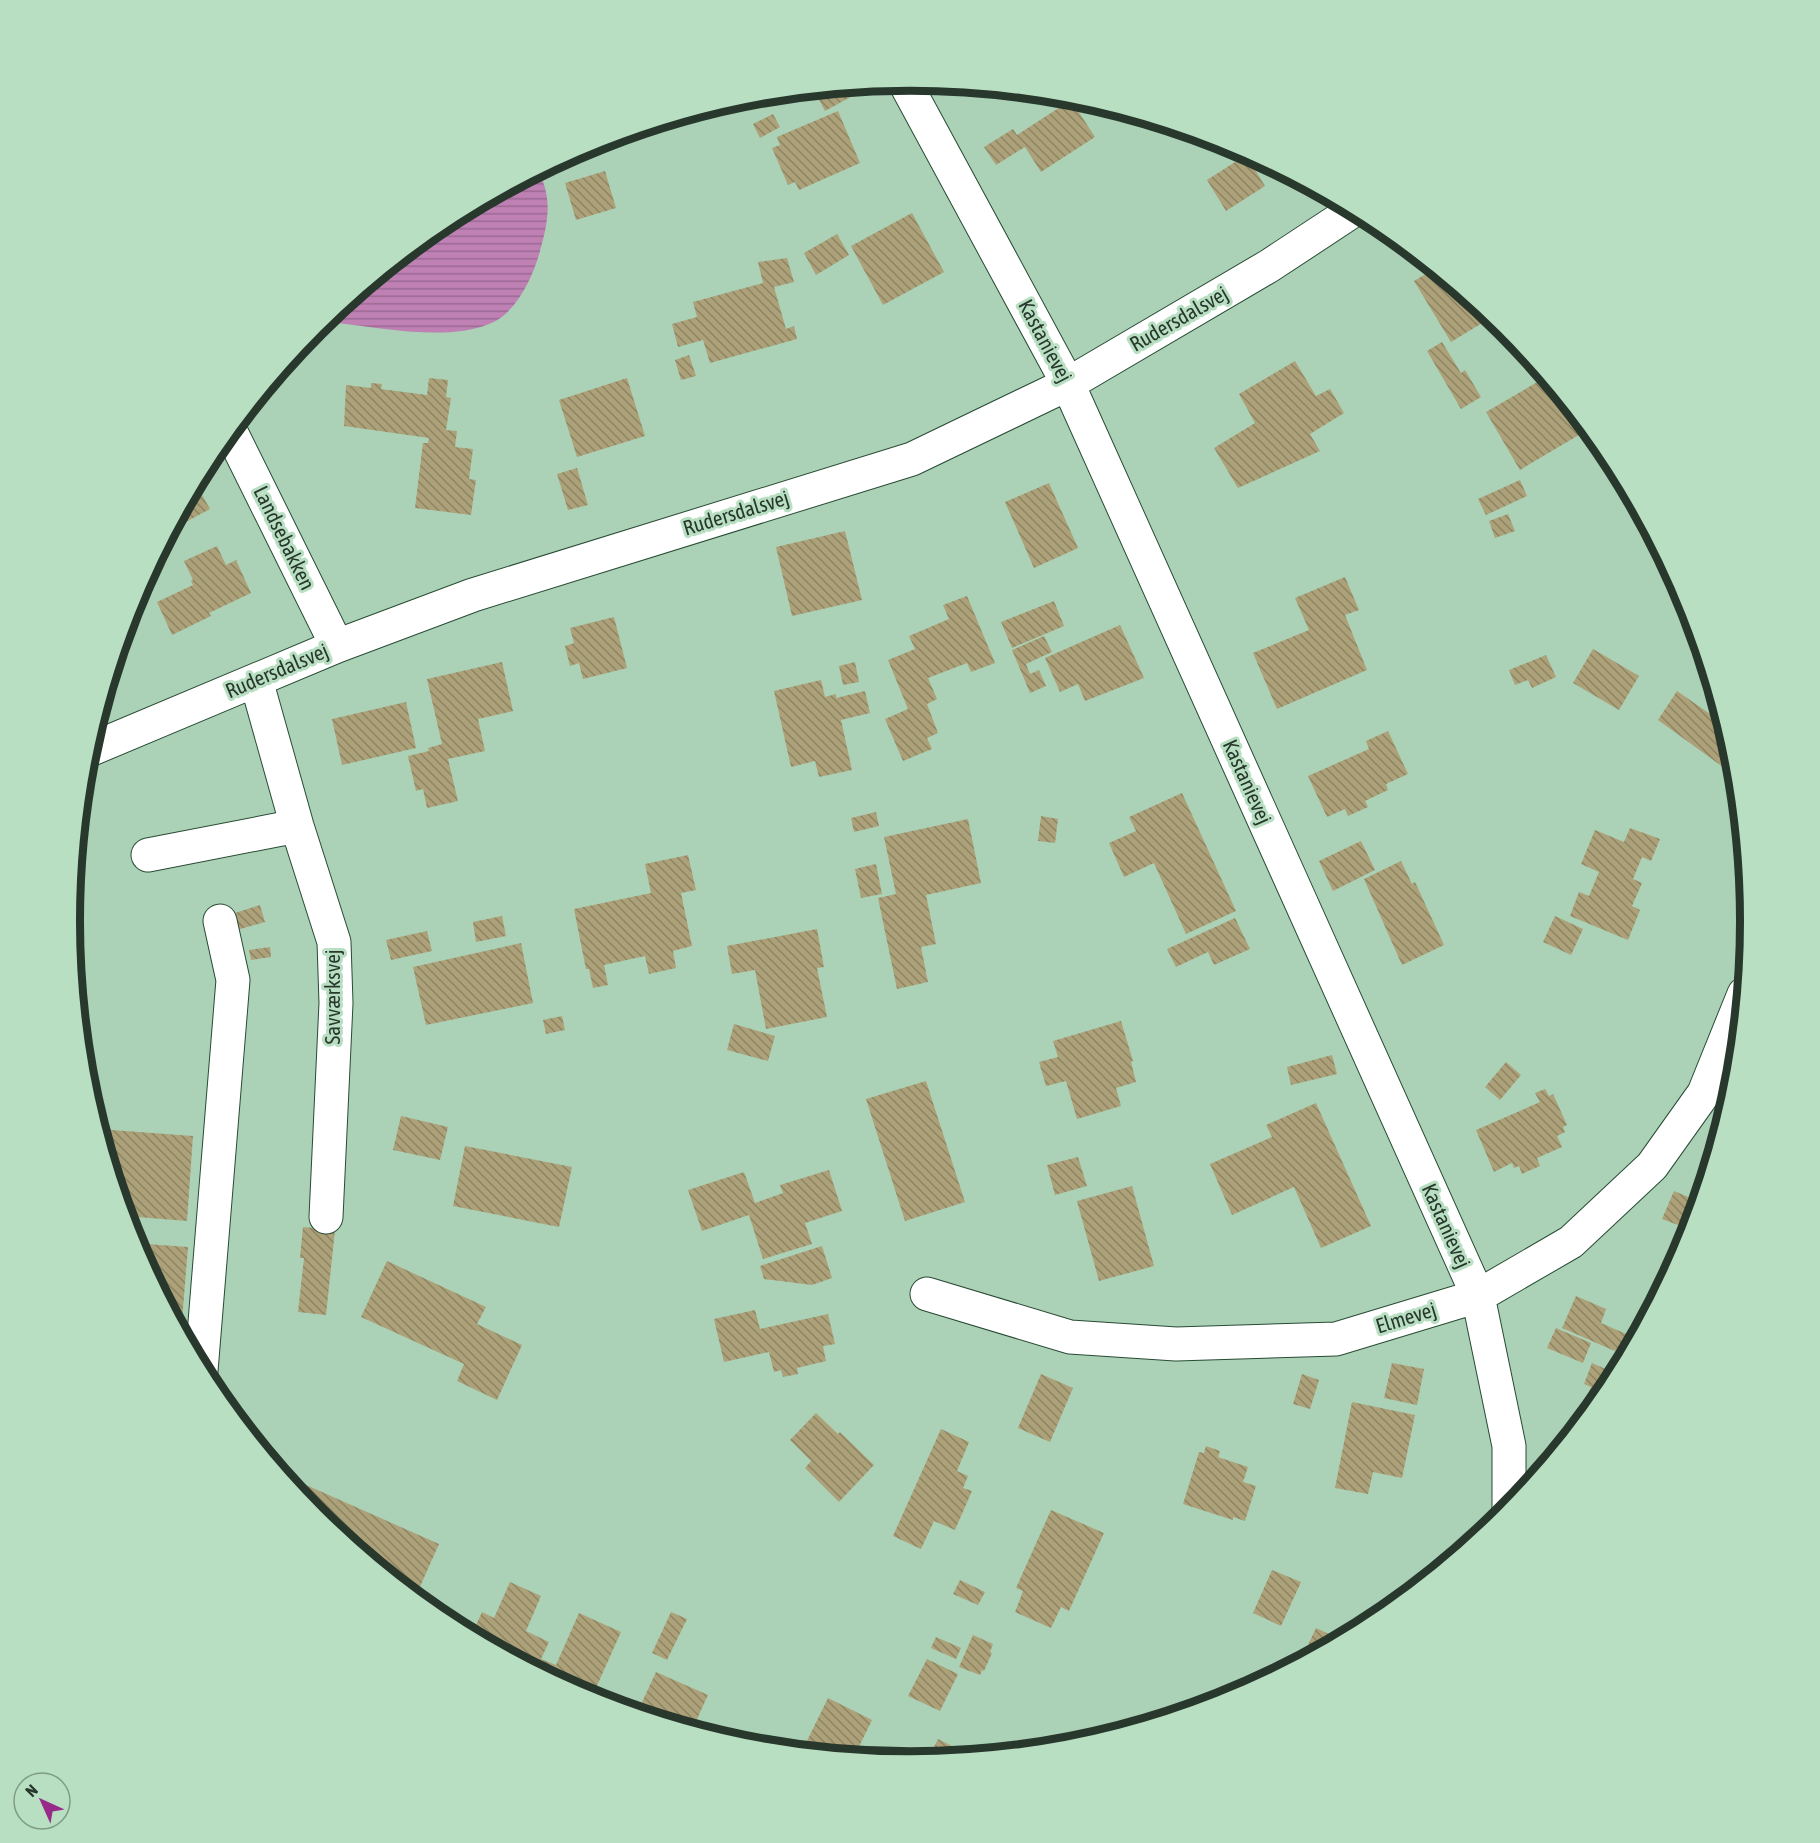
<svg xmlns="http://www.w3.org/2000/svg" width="1820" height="1843" font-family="'Asap Condensed',sans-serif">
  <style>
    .water { fill: url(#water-rules) }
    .building { fill: url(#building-back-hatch) }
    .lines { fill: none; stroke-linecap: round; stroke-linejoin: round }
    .minor-casing { stroke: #284b34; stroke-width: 35 }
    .minor { stroke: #fff; stroke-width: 33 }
    .labels { text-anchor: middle; stroke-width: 6; stroke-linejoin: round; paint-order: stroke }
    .street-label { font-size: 21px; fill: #28382d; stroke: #b8dfc2 }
    .rim { fill: none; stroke: #28382d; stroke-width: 8 }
  </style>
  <defs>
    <pattern id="water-rules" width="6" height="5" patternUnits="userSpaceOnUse" patternTransform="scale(1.5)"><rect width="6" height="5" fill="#bf80b4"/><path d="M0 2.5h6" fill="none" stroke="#9b6a93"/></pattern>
    <pattern id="building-back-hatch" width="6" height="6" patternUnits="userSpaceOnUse" patternTransform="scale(1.5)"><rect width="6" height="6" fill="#ada179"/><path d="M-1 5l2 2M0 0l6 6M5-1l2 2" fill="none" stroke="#8d8464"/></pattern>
  </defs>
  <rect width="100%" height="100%" fill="#abd2b6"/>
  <path class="water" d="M 538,171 C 553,198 548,222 540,251 C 533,277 516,314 489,324 C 446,342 376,327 330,322 L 325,318 L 443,222 Z"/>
  <path class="building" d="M 854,86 L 858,93 L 825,111 L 815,92 L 817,90 Z
    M 1071,100 L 1095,137 L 1041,172 L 1025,147 L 996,165 L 984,147 L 1013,129 L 1017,135 Z
    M 838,111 L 860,163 L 799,190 L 795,182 L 788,185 L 772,148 L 780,145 L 777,137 Z
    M 773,114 L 780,127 L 760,138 L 753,124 Z
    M 1134,115 L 1146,118 L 1150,120 L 1141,126 Z
    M 1173,127 L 1191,132 L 1181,139 Z
    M 1246,155 L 1265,186 L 1226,211 L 1207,180 Z
    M 605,171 L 616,208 L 576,220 L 565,183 Z
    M 912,213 L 944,272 L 883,305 L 851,246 Z
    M 837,234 L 849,255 L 816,275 L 804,253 Z
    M 787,258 L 794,282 L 774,287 L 786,329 L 794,326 L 797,339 L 710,363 L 703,340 L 678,347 L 672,324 L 697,317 L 693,302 L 763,283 L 758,262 Z
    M 1434,269 L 1492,317 L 1451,342 L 1414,281 Z
    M 1442,342 L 1461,373 L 1465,370 L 1481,397 L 1461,409 L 1427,351 Z
    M 689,355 L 696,376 L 681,380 L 675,360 Z
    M 1295,361 L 1316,396 L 1330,389 L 1344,413 L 1310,434 L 1320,451 L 1238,488 L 1214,448 L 1255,423 L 1239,394 Z
    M 1546,377 L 1589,429 L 1520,470 L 1486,412 Z
    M 429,378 L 448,380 L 446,397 L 451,398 L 446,430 L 457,431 L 455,447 L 473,449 L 469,479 L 476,480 L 471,515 L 415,508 L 423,443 L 428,443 L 429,438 L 344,426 L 346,385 L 371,388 L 371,383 L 382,384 L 381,389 L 427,395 Z
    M 627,378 L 645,436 L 577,457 L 559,400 Z
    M 577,468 L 588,505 L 568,510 L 557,474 Z
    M 1520,480 L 1527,496 L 1486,515 L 1478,499 Z
    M 196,481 L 201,489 L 188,496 Z
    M 1049,483 L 1078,548 L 1034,568 L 1005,502 Z
    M 201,493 L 210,509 L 182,524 L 178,516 L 186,501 Z
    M 1508,514 L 1515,531 L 1495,538 L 1489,521 Z
    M 845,531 L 862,600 L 792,616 L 776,547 Z
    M 217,546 L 226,565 L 236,560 L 251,593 L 209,613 L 211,616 L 172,635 L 157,602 L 193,585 L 191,581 L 193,580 L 184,561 Z
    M 1345,577 L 1359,610 L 1345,615 L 1367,670 L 1277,709 L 1253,653 L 1309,630 L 1295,598 Z
    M 967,596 L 995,663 L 971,672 L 967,663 L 928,678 L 937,699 L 927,704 L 938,733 L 927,738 L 932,749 L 903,761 L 885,719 L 908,709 L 888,660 L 915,649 L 909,636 L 949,619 L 943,605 Z
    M 1054,601 L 1064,626 L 1012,648 L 1001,622 Z
    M 614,617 L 627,668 L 583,679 L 579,663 L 570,666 L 565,646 L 574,643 L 570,628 Z
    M 1120,625 L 1144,678 L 1085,701 L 1078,684 L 1060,692 L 1045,658 Z
    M 1044,636 L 1052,652 L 1026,664 L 1030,674 L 1039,670 L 1046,686 L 1030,693 L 1012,650 Z
    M 1593,649 L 1639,676 L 1619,710 L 1573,683 Z
    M 1546,655 L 1556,677 L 1532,688 L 1528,680 L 1515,685 L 1509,670 Z
    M 502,662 L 513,711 L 478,719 L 485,751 L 448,759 L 458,801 L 427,808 L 423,789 L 416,791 L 408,756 L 429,751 L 428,748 L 442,744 L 427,679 Z
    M 855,662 L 859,682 L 843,685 L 839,666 Z
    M 821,680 L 825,697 L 836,694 L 836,698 L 865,691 L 870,713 L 841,720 L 852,770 L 819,777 L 815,761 L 791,767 L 774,691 Z
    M 1677,691 L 1713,716 L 1719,707 L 1735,758 L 1736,771 L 1734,775 L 1658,720 Z
    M 406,702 L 416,748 L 342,765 L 332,719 Z
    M 1388,731 L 1408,774 L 1386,784 L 1388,790 L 1365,801 L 1368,807 L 1348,816 L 1345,809 L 1327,817 L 1308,776 L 1369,749 L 1366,741 Z
    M 1182,793 L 1236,911 L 1186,934 L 1154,863 L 1124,877 L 1109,843 L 1136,831 L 1129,817 Z
    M 876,812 L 879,826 L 854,832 L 851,818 Z
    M 1041,816 L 1058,819 L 1055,843 L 1038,841 Z
    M 968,819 L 981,883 L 926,895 L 936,944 L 921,947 L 928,982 L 897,989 L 878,898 L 896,894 L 884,837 Z
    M 1630,828 L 1660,839 L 1651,861 L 1642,857 L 1633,879 L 1642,883 L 1632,906 L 1640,910 L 1628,940 L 1570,916 L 1579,892 L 1589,896 L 1599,872 L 1581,864 L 1595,830 L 1624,842 Z
    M 1361,841 L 1375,870 L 1333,891 L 1319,861 Z
    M 688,855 L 696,890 L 681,893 L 692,946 L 673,951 L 676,968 L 649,974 L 645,956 L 604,965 L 608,985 L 593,988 L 589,969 L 586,969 L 574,909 L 651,893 L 645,864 Z
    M 1401,861 L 1412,884 L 1415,882 L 1444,945 L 1402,965 L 1364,879 Z
    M 876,864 L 882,894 L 861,898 L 855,869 Z
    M 74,874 L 77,890 L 72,891 Z
    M 260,905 L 265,922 L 237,930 L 232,914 Z
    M 502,916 L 506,936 L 476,942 L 473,922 Z
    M 1555,916 L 1583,929 L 1571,955 L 1543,942 Z
    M 1235,918 L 1250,949 L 1214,965 L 1208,952 L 1176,967 L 1167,949 Z
    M 817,929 L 824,967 L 817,968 L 827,1017 L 766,1029 L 755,970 L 732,974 L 727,946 Z
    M 427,931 L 432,951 L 391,960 L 386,940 Z
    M 521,943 L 533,1003 L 426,1025 L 413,967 Z
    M 270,947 L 271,957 L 251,960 L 249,950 Z
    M 562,1016 L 565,1030 L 546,1034 L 543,1020 Z
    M 1121,1021 L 1133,1061 L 1131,1062 L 1136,1082 L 1116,1088 L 1121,1106 L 1077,1119 L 1066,1081 L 1046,1086 L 1039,1062 L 1058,1057 L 1053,1041 Z
    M 734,1024 L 775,1036 L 768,1061 L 727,1050 Z
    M 1332,1055 L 1337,1074 L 1291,1085 L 1287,1067 Z
    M 1506,1062 L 1521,1075 L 1500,1100 L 1485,1087 Z
    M 926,1081 L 965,1202 L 905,1221 L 866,1099 Z
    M 1545,1089 L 1549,1096 L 1553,1094 L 1567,1125 L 1563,1127 L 1565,1132 L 1557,1136 L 1562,1147 L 1537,1158 L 1540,1166 L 1522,1174 L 1519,1166 L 1514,1168 L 1512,1163 L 1494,1172 L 1476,1130 L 1540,1102 L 1535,1093 Z
    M 1316,1103 L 1371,1226 L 1321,1248 L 1294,1187 L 1232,1215 L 1210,1164 L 1272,1137 L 1266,1125 Z
    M 401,1116 L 448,1127 L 440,1160 L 393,1150 Z
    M 98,1129 L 193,1136 L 187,1221 L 125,1216 Z
    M 465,1146 L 572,1167 L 559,1227 L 453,1206 Z
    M 1078,1157 L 1087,1186 L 1055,1195 L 1047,1165 Z
    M 829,1170 L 842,1211 L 805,1223 L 812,1244 L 763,1259 L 749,1215 L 702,1231 L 688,1190 L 744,1172 L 755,1203 L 783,1193 L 780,1185 Z
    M 1132,1186 L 1154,1266 L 1099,1281 L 1077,1201 Z
    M 1674,1191 L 1700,1202 L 1691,1230 L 1662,1219 Z
    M 303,1227 L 335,1230 L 326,1315 L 298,1312 L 304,1258 L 300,1258 Z
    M 1679,1235 L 1688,1239 L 1687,1244 L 1646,1320 L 1643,1319 Z
    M 133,1243 L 188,1247 L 181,1333 L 177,1326 Z
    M 822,1246 L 832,1278 L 812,1285 L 764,1279 L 760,1266 Z
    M 387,1261 L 486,1307 L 477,1324 L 522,1345 L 497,1400 L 457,1381 L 464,1364 L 361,1317 Z
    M 1576,1296 L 1606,1309 L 1601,1323 L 1633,1337 L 1624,1355 L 1562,1328 Z
    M 755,1310 L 760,1329 L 828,1314 L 835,1344 L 823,1346 L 826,1361 L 797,1368 L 798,1374 L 783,1377 L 781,1370 L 774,1372 L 769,1352 L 724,1362 L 714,1319 Z
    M 1556,1328 L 1591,1343 L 1583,1363 L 1547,1348 Z
    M 1392,1363 L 1424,1369 L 1417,1405 L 1384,1398 Z
    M 1592,1363 L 1617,1374 L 1609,1389 L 1576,1429 L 1574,1428 L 1591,1387 L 1584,1384 Z
    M 1041,1374 L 1073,1388 L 1050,1442 L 1018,1428 Z
    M 1302,1374 L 1319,1380 L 1310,1409 L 1293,1404 Z
    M 1352,1402 L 1415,1415 L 1402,1478 L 1373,1472 L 1368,1494 L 1335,1488 Z
    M 816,1413 L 838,1434 L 840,1432 L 874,1465 L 839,1502 L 805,1468 L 811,1461 L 790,1440 Z
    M 941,1429 L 969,1442 L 957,1471 L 968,1476 L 963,1488 L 972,1491 L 955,1530 L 934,1521 L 921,1549 L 893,1536 Z
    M 1206,1446 L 1220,1451 L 1218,1457 L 1248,1467 L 1243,1482 L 1256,1486 L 1245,1521 L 1233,1517 L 1233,1520 L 1183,1504 L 1199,1452 L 1204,1453 Z
    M 304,1484 L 439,1544 L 415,1598 L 315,1516 L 299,1496 Z
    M 1051,1510 L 1104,1533 L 1069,1611 L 1061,1607 L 1051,1628 L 1015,1612 L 1023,1591 L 1016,1588 Z
    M 1272,1570 L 1301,1582 L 1281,1626 L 1253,1613 Z
    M 960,1580 L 985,1592 L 978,1605 L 953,1594 Z
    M 510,1582 L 541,1596 L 526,1631 L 549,1642 L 541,1659 L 556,1665 L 579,1613 L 621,1632 L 591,1699 L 471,1636 L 482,1612 L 494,1618 Z
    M 671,1612 L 687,1619 L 667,1660 L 652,1653 Z
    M 1316,1628 L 1342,1640 L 1300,1662 Z
    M 973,1635 L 993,1644 L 990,1652 L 992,1653 L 984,1671 L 982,1670 L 980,1675 L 959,1667 Z
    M 936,1637 L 961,1648 L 956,1659 L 931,1648 Z
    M 927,1659 L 958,1674 L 940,1711 L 908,1696 Z
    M 656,1672 L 708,1695 L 692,1730 L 637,1713 Z
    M 828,1698 L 872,1720 L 854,1757 L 805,1752 L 806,1750 L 803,1749 Z
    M 938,1739 L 956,1748 L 951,1758 L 927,1761 Z"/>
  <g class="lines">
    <defs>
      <path id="minor" d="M 904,81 L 1068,384 L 1478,1296 L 1509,1446 L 1509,1511
        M 230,430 L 337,646
        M 256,680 L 297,826 L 334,942 L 336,1003 L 326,1217
        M 87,751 L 337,646 L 473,595 L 912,459 L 1068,384 L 1269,266 L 1354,210
        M 148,855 L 297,826
        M 927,1294 L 1070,1337 L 1176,1344 L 1336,1339 L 1478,1296 L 1571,1242 L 1652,1166 L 1704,1093 L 1744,994
        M 201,1371 L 233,980 L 220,921"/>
    </defs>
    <use href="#minor" class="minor-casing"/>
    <use href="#minor" class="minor"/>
  </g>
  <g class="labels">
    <g class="street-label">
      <text transform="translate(1179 319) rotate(-30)" y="7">Rudersdalsvej</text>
      <text transform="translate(1045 341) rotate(62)" y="7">Kastanievej</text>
      <text transform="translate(736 513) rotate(-17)" y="7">Rudersdalsvej</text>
      <text transform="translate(284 538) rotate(64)" y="7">Landsebakken</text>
      <text transform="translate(277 671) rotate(-23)" y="7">Rudersdalsvej</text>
      <text transform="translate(1247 782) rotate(66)" y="7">Kastanievej</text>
      <text transform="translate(333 997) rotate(-90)" y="7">Savværksvej</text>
      <text transform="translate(1446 1226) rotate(66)" y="7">Kastanievej</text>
      <text transform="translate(1406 1318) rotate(-17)" y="7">Elmevej</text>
    </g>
  </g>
  <path d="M0 0H1820V1843H0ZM80 921a830 830 0 1 1 1660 0a830 830 0 1 1-1660 0Z" fill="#b8dfc2" fill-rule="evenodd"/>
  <path class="rim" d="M80 921a830 830 0 1 1 1660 0a830 830 0 1 1-1660 0Z"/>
  <g transform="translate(42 1801) rotate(315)"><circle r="28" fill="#b8dfc2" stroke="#7e9c86" stroke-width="1.5"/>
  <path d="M0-4.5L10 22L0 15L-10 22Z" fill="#982a8a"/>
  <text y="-9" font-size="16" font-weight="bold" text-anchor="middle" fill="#28382d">N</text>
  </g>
</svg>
